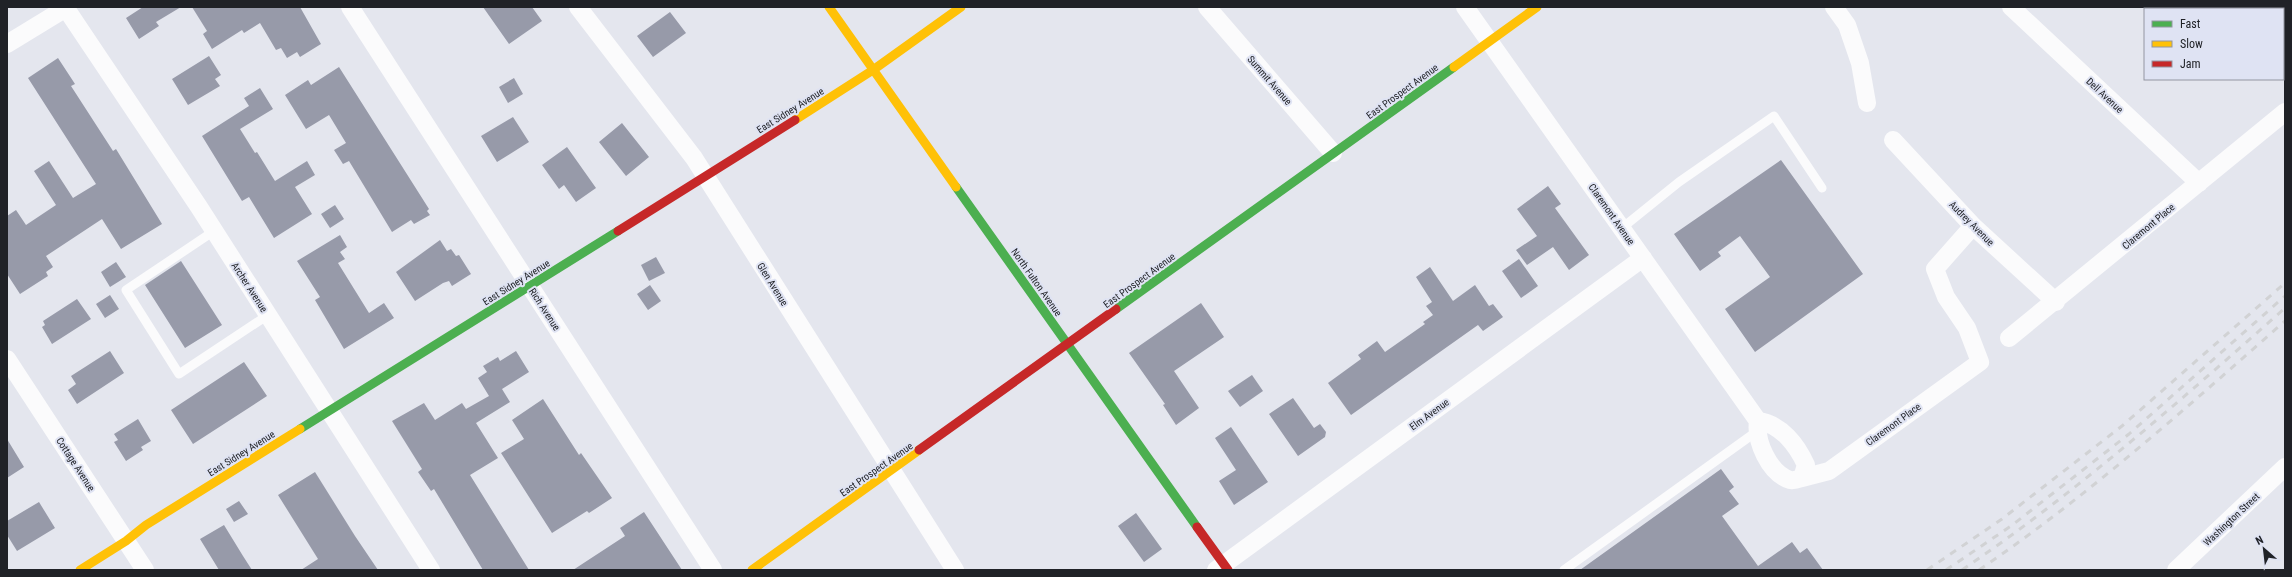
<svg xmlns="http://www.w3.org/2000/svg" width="2292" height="577" font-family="'Roboto Condensed',sans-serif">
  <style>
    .building { fill: #979aa9 }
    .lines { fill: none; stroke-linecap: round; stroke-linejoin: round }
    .lane { stroke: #fbfbfc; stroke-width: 9 }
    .street { stroke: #fbfbfc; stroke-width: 18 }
    .fast { stroke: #4caf50; stroke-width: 9 }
    .slow { stroke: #ffc107; stroke-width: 9 }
    .jam { stroke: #c62828; stroke-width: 9 }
    .rail { stroke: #d1d2d4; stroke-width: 3; stroke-dasharray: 7 7; stroke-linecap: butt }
    .labels { text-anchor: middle; stroke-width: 4; stroke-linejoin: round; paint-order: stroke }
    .street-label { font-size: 10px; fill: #202227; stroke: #dfe3f3 }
  </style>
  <rect width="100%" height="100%" fill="#e4e6ee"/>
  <path class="building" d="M 143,7 L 181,7 L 156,22 L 159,26 L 139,39 L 126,18 Z
    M 192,7 L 300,7 L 321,44 L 300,57 L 297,52 L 287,58 L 281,48 L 276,50 L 260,23 L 244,33 L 242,30 L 212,49 L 203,34 L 207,31 Z
    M 483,7 L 532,7 L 542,21 L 509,44 Z
    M 670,12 L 686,33 L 653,57 L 637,36 Z
    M 209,56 L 221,75 L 215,79 L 220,86 L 188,105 L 172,79 Z
    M 58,58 L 75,84 L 71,86 L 113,151 L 116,149 L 162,224 L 121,249 L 102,219 L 46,256 L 53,267 L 46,272 L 48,276 L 20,294 L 7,274 L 7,216 L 16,210 L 26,225 L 56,205 L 34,171 L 49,161 L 73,198 L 96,184 L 28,78 Z
    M 339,67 L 429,209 L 427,211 L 430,215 L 414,224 L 411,220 L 392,232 L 349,161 L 343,164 L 334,150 L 346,143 L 329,115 L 306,129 L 285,95 L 308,80 L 311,85 Z
    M 514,78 L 523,94 L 508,103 L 499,87 Z
    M 260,88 L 273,109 L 240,129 L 255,153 L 257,152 L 275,181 L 307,161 L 315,175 L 295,187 L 312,214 L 274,238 L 249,197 L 242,201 L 202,136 L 249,106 L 244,98 Z
    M 513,117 L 529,142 L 497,162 L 481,136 Z
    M 622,123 L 649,157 L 626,176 L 599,142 Z
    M 567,147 L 596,188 L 576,202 L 564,185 L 559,189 L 542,165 Z
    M 1781,160 L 1863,274 L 1755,352 L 1725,309 L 1770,277 L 1740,236 L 1718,252 L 1721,256 L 1700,271 L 1674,234 Z
    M 1548,186 L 1561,204 L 1555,208 L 1589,255 L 1569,270 L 1553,247 L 1527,265 L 1516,250 L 1537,236 L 1517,209 Z
    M 335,205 L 344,219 L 330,228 L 321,214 Z
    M 340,235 L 347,247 L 340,252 L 345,259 L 338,263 L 369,313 L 384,303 L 394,318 L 344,349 L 315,300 L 320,297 L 297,261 Z
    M 440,240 L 447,251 L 451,249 L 456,256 L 459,255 L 471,274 L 452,286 L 449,281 L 443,283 L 415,301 L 396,272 Z
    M 656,257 L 665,273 L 649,281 L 641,265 Z
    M 1519,259 L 1538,286 L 1521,298 L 1502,271 Z
    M 181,261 L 222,325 L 185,348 L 145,285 Z
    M 116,262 L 126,277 L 110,287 L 101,272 Z
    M 1430,267 L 1453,301 L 1475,285 L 1489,306 L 1493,304 L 1503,317 L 1483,331 L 1478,325 L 1351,415 L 1328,383 L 1361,359 L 1358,355 L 1377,341 L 1385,352 L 1425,324 L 1423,322 L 1433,315 L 1426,306 L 1432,302 L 1416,277 Z
    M 650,285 L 661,301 L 648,310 L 637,294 Z
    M 110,295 L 119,309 L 105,318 L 96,304 Z
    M 77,299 L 91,319 L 52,344 L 42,327 L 45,325 L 43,321 Z
    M 1201,303 L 1224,337 L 1174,371 L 1199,408 L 1176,425 L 1163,405 L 1165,404 L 1129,353 Z
    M 110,351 L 124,373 L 77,404 L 68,390 L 76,384 L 71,376 Z
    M 516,351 L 529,372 L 502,389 L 510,402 L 476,423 L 498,458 L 470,475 L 529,570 L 483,570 L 434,489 L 431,491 L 418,472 L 422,469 L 392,421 L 424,403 L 435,420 L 462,403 L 466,409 L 489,396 L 478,378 L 487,372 L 483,366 L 498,357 L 500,361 Z
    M 244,362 L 267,396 L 193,444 L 171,410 Z
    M 1252,375 L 1263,391 L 1240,407 L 1228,391 Z
    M 1293,398 L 1314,428 L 1320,424 L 1326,432 L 1325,437 L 1298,456 L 1269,414 Z
    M 543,399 L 579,455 L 581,453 L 612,498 L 589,513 L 587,511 L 552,533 L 501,453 L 524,439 L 512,420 Z
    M 138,419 L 151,441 L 141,447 L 143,450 L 126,461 L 114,442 L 118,440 L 114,434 Z
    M 1231,427 L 1268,482 L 1234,505 L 1219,481 L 1236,470 L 1215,438 Z
    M 7,439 L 24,467 L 7,478 Z
    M 1721,469 L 1734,487 L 1729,491 L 1739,504 L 1722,516 L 1758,566 L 1792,542 L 1800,553 L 1807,548 L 1823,570 L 1580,570 Z
    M 315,472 L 355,536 L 378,570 L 301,570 L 318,559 L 278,495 Z
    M 239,501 L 248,514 L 234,522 L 226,509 Z
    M 39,502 L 55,528 L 17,551 L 7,535 L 7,521 Z
    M 644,512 L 682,570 L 573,570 L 625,536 L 620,528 Z
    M 1136,513 L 1162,549 L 1144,562 L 1118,526 Z
    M 224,525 L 243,556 L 252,570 L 219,570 L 200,539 Z"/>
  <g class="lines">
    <path class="lane" d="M 1622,228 L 1679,182 L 1774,116 L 1822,188
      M 214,231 L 126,290 L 179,374 L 268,315
      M 1564,570 L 1756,432"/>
    <path class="street" d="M 65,7 L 199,207 L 431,570
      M 350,7 L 713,570
      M 578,7 L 694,158 L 955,570
      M 1207,7 L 1333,153
      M 1465,7 L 1758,421 C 1755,441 1769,473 1790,480 C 1794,481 1799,479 1802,478 L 1806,465 C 1797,445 1781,424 1758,421
      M 1834,7 L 1847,25 L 1860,63 L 1867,103
      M 2011,7 L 2199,183
      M 7,44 L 66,8
      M 1893,140 L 1973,226 L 2056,302
      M 2009,338 L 2285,112
      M 7,359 L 145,570
      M 1802,478 L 1829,471 L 1980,362 L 1967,328 L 1946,297 L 1935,269 L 1973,226
      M 1216,570 L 1643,258
      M 2176,570 L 2285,467"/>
    <path class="fast" d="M 2268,7 L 2270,9
      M 956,187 L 1197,527
      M 1116,309 L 1454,67
      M 300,429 L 618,231"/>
    <path class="slow" d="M 829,7 L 956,187
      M 2283,21 L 2285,23
      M 1454,67 L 1537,7
      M 795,120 L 873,70 L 961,7
      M 80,570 L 126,541 L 146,525 L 300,429
      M 752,570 L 919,450"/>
    <path class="jam" d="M 618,231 L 795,120
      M 919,450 L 1116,309
      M 1197,527 L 1228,570"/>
    <path class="rail" d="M 1927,570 L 2002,519 L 2122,426 L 2285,283
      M 1946,570 L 2011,526 L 2129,434 L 2285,296
      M 1962,570 C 2077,492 2181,400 2285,308
      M 1979,570 C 2088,496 2186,408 2285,321"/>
  </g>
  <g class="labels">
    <g class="street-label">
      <text transform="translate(1270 80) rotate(49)" y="4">Summit Avenue</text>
      <text transform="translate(1402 91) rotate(-36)" y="4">East Prospect Avenue</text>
      <text transform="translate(2105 95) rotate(43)" y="4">Dell Avenue</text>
      <text transform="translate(790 110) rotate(-32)" y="4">East Sidney Avenue</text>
      <text transform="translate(1612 214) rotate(55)" y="4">Claremont Avenue</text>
      <text transform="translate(1972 223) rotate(45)" y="4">Audrey Avenue</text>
      <text transform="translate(2148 226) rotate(-40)" y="4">Claremont Place</text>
      <text transform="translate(1139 280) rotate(-36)" y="4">East Prospect Avenue</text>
      <text transform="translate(516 282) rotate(-32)" y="4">East Sidney Avenue</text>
      <text transform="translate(1037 282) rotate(55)" y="4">North Fulton Avenue</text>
      <text transform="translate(773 284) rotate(58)" y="4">Glen Avenue</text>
      <text transform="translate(250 287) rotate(57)" y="4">Archer Avenue</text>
      <text transform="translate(545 309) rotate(57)" y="4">Rich Avenue</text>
      <text transform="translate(1429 414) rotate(-36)" y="4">Elm Avenue</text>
      <text transform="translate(1893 424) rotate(-36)" y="4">Claremont Place</text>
      <text transform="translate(241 453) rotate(-32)" y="4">East Sidney Avenue</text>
      <text transform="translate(76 464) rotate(57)" y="4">Cottage Avenue</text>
      <text transform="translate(876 469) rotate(-35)" y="4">East Prospect Avenue</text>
      <text transform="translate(2231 519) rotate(-43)" y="4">Washington Street</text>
    </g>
  </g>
  <rect width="2292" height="577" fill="none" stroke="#202227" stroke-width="16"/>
  <rect x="2144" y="8" width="140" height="72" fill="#dfe3f3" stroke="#9396a1"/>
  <rect x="2152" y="21" width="20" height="6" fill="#4caf50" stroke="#9396a1"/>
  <text x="2180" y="28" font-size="12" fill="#202227">Fast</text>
  <rect x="2152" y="41" width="20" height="6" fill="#ffc107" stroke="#9396a1"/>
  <text x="2180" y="48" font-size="12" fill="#202227">Slow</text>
  <rect x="2152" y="61" width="20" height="6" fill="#c62828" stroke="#9396a1"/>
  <text x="2180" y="68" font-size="12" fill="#202227">Jam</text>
  <g transform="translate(2264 549) rotate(332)" stroke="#dfe3f3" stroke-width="3" paint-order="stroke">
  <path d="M0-3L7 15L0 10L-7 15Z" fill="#202227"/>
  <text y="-6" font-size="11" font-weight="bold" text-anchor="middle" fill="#202227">N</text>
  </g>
</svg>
